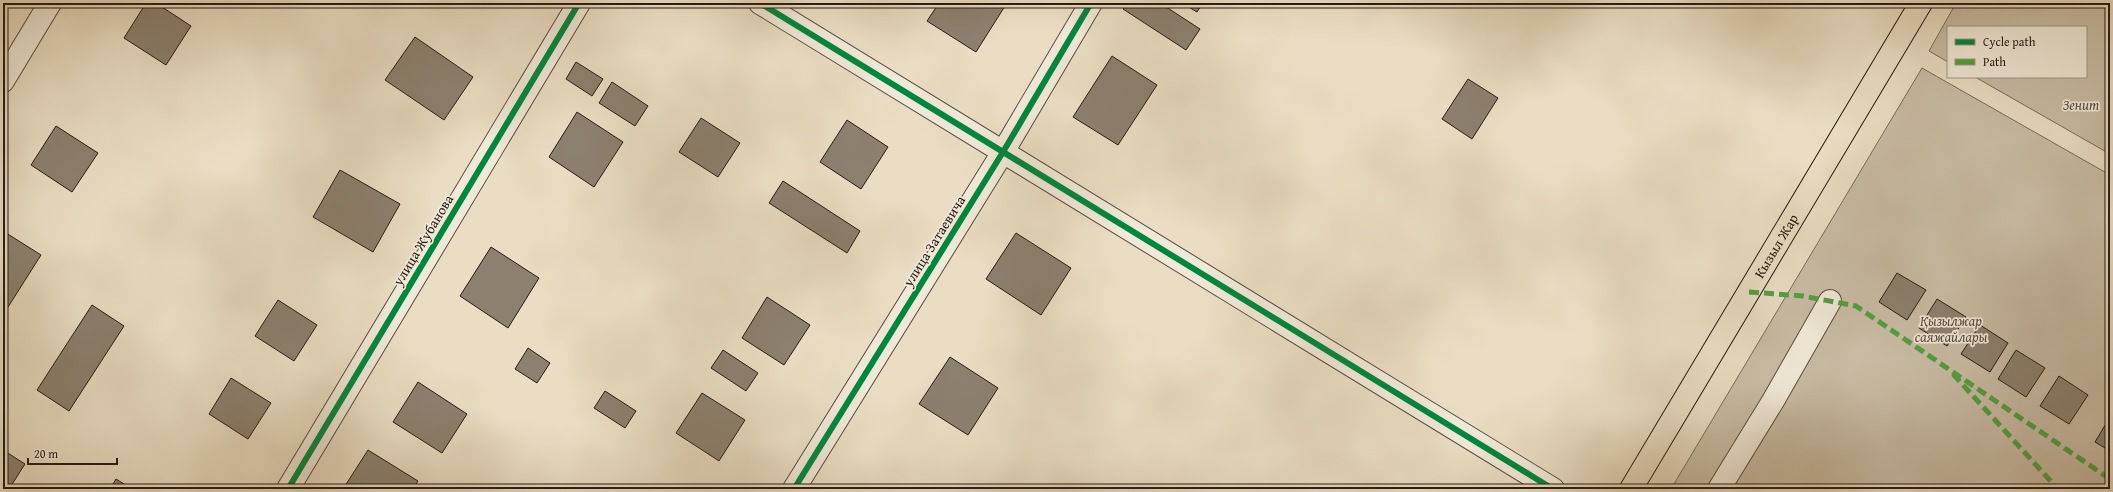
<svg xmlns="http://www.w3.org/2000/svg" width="2113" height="492" font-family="'Gentium Book Plus',serif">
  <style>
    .green { fill: #c9bca5; stroke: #786c5c }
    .building { fill: #8c806f; stroke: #271b14 }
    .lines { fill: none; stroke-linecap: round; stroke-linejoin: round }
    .minor-casing { stroke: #584c40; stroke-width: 24 }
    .major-casing { stroke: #271b14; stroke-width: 24 }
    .minor { stroke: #f1e9d8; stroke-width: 22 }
    .major { stroke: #eaddc3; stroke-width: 22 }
    .quiet { stroke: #51a13f; stroke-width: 5; stroke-dasharray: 10 5; stroke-linecap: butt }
    .cycleway-casing { stroke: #f1e9d8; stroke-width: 8 }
    .cycleway { stroke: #00873e; stroke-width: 6 }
    .labels { text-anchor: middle; stroke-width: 3.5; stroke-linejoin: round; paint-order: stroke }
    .park-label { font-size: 14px; font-style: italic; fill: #584b40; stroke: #f1e9d8 }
    .street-label { font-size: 14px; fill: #271b14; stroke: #f1e9d8 }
  </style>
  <rect width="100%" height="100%" fill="#eaddc3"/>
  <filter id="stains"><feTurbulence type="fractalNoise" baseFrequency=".005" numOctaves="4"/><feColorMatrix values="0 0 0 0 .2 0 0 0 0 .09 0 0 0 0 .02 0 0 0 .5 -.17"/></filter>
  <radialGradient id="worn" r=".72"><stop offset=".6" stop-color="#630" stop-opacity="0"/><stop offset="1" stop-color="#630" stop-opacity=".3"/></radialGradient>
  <path class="green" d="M 1956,3 L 2110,3 L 2110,154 L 1975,77 L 2086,77 L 2086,27 L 1948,27 L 1948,62 L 1929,51 Z
    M 1922,68 L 2110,175 L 2110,489 L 1671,489 Z"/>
  <path class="building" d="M 146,3 L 156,3 L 191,26 L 166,65 L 124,38 Z
    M 939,3 L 1000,3 L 1005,6 L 976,52 L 927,21 Z
    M 1128,3 L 1160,3 L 1200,29 L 1186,50 L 1123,9 Z
    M 1182,3 L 1203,3 L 1197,12 Z
    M 415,37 L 473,77 L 444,120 L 385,80 Z
    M 1112,56 L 1157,85 L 1118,145 L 1073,117 Z
    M 576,62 L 603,79 L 592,96 L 566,79 Z
    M 1468,79 L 1498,98 L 1472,139 L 1442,119 Z
    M 612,82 L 648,106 L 635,126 L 599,103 Z
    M 577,112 L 623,142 L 594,187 L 549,157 Z
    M 701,118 L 740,143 L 718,177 L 679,152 Z
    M 847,120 L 888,147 L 861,189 L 820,162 Z
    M 56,126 L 98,153 L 72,192 L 31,165 Z
    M 340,170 L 400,204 L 373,252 L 313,217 Z
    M 783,181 L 860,231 L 847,253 L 769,203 Z
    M 3,231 L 41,255 L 3,315 Z
    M 1016,233 L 1071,268 L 1041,315 L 986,279 Z
    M 491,247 L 539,278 L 508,328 L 460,296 Z
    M 1897,273 L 1926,290 L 1907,320 L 1879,302 Z
    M 767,297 L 810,325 L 784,365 L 742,338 Z
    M 1937,299 L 1966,317 L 1947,346 L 1919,328 Z
    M 278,300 L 317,325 L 294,361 L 255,336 Z
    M 92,305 L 124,326 L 69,411 L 37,390 Z
    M 1980,325 L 2008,343 L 1990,372 L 1961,354 Z
    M 528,348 L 550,363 L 537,383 L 515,369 Z
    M 723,350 L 758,373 L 746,391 L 711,368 Z
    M 2016,350 L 2045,368 L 2026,397 L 1998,379 Z
    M 950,357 L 998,388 L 968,435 L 919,404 Z
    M 2059,376 L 2088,395 L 2069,424 L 2040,406 Z
    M 231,378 L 271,403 L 248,439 L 209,414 Z
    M 418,382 L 467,414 L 442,453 L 393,422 Z
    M 605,391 L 636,411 L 625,428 L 594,408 Z
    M 702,393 L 745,420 L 719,461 L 676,433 Z
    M 2110,417 L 2110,451 L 2095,442 Z
    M 3,450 L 25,464 L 9,489 L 3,489 Z
    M 368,450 L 418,481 L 413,489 L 343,489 Z
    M 116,479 L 132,489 L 110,489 Z"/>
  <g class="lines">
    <defs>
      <path id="minor" d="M 760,3 L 1553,489
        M 3,81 L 50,3
        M 288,489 L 579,3
        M 794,489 L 1003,152 L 1091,3
        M 1719,489 L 1773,401 L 1830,301"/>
      <g id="major">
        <path id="s1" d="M 1631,489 L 1921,3"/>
      </g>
    </defs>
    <use href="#minor" class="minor-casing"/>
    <use href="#major" class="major-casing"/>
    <use href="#minor" class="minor"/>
    <use href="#major" class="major"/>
    <path class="quiet" d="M 1749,292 L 1803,296 L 1856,306 L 2110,479
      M 1953,374 L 2058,489"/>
    <defs>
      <path id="cycleway" d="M 760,3 L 1553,489
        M 288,489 L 579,3
        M 794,489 L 1003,152 L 1091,3"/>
    </defs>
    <use href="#cycleway" class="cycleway-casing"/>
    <use href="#cycleway" class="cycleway"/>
  </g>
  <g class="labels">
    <g class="park-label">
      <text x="2081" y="110">Зенит</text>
      <text x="1951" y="326">Қызылжар<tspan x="1951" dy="16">саяжайлары</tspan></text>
    </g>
    <g class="street-label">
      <text transform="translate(423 240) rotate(-59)" y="5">улица Жубанова</text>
      <text transform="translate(934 241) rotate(-58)" y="5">улица Затаевича</text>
      <text dy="5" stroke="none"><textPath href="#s1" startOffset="283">Кызыл Жар</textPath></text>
    </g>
  </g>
  <rect width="2113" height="492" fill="none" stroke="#eaddc3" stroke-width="16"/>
  <rect x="4" y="4" width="2105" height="484" fill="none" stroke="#271b14" stroke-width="2"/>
  <rect x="8" y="8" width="2097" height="476" fill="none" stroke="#271b14"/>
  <rect x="1947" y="26" width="140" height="52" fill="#f1e9d8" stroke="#a0978a"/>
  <rect x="1955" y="39" width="20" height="6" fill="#00873e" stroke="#a0978a"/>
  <text x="1983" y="46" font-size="12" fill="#271b14">Cycle path</text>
  <rect x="1955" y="59" width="20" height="6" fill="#51a13f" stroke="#a0978a"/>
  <text x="1983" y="66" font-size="12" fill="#271b14">Path</text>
  <path d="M28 458v6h89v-6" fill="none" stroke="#271b14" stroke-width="2"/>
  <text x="34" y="458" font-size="12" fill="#271b14" stroke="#f1e9d8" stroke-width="3" paint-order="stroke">20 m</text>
  <rect width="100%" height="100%" filter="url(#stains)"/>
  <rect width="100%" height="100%" fill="url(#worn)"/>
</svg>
